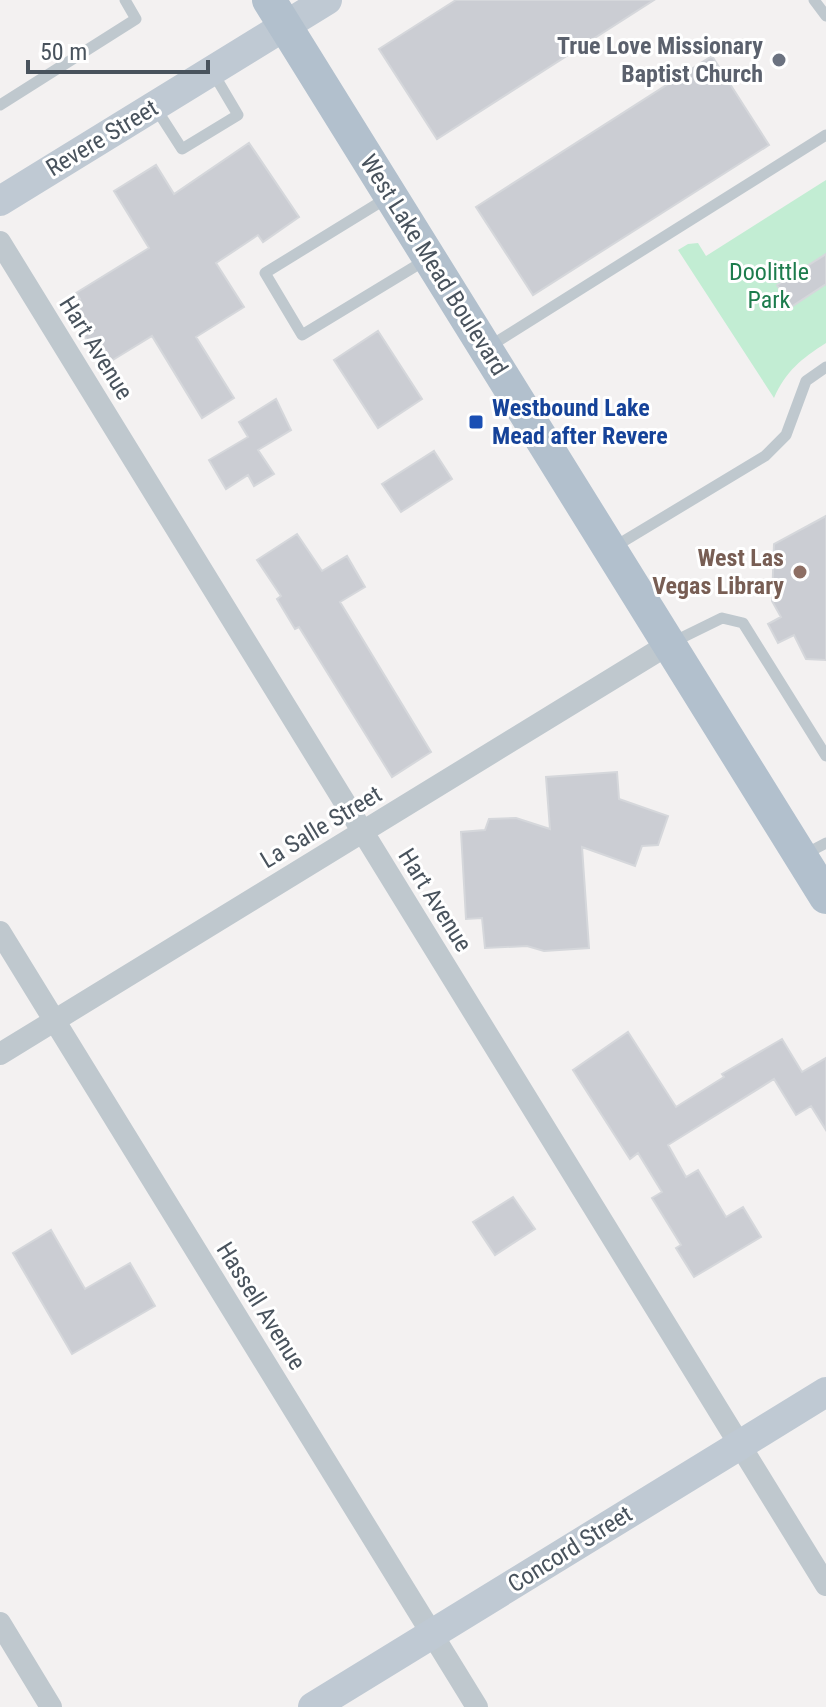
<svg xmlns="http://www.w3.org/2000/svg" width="826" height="1707" font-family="'Roboto Condensed',sans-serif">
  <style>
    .green { fill: #c2edd3 }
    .building { fill: #cbcdd3; stroke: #d5d7db; stroke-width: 2 }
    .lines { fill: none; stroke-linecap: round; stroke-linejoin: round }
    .lane { stroke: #bfc8ce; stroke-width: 11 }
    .street { stroke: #bfc8ce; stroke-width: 22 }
    .secondary { stroke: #bfc9d3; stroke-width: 30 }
    .primary { stroke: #b2c0cd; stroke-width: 34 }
    .worship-dot { fill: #6b7280; stroke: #fff; stroke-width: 3 }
    .transit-dot { fill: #1a4fb4; stroke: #fff; stroke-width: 3 }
    .education-dot { fill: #8d6e63; stroke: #fff; stroke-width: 3 }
    .labels { text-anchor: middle; stroke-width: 6; stroke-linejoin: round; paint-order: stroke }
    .worship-label { font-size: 24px; font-weight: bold; fill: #5b616d; stroke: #fff; text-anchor: end }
    .street-label { font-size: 24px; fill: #49535d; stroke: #fff }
    .park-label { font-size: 24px; fill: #1d7c4d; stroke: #fff }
    .transit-label { font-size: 24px; font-weight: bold; fill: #164399; stroke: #fff; text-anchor: start }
    .education-label { font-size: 24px; font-weight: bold; fill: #785e54; stroke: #fff; text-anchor: end }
  </style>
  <rect width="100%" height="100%" fill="#f3f1f1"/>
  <path class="green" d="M 826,180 L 826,343 C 801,359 786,371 774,398 L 678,250 L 688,244 L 698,243 L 706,256 Z"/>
  <path class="building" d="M 456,0 L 654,0 L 437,139 L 379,49 Z
    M 712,56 L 769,145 L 533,295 L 476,207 Z
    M 249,143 L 299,217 L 263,242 L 258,235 L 216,263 L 244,307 L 196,337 L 234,398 L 202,418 L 152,336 L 103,366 L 67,308 L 80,299 L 76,293 L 149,248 L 114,191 L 156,165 L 174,194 Z
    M 826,254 L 826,284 L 791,307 L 777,285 Z
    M 378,331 L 422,399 L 378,428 L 334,360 Z
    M 276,399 L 291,430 L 258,450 L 274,474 L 254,486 L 248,475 L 226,489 L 209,460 L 248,437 L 239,422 Z
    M 434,451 L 452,479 L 401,512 L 382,484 Z
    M 826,516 L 826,660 L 806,659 L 794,635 L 778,643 L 768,624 L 781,617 L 772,601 L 774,544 Z
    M 297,534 L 322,571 L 347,556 L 365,587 L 340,602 L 431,752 L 392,777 L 299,627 L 295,629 L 277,599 L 281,596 L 257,560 Z
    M 617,772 L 619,799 L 668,816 L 658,845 L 642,846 L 635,866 L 582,847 L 589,948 L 544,951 L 527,946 L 485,948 L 482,918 L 466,919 L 461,832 L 485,830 L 489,819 L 516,818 L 550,829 L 546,777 Z
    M 628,1032 L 676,1107 L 724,1077 L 722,1074 L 782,1039 L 802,1072 L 826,1058 L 826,1130 L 811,1106 L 796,1115 L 774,1079 L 668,1145 L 686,1177 L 698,1170 L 726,1217 L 743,1207 L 761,1237 L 694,1277 L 676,1248 L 681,1245 L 652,1198 L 662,1192 L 638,1153 L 630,1159 L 573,1070 Z
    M 513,1197 L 535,1229 L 495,1255 L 473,1222 Z
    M 51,1230 L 85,1289 L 130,1263 L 155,1306 L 72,1354 L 13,1253 Z"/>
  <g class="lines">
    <path class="lane" d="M 814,0 L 826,16
      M 0,105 L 136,19 L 125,0
      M 155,107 L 182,149 L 238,115 L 212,71
      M 387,198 L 265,273 L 302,335 L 424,261
      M 490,346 L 826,135
      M 614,547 L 765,456 L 786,435 L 806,381 L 826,367
      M 671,643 L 722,618 L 743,623 L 826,756
      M 805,854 L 826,843"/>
    <path class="street" d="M 0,242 L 826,1585
      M 0,932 L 477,1707
      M 0,1054 L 669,644
      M 0,1623 L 51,1707"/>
    <path class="secondary" d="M 0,201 L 327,0
      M 313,1707 L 826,1392"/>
    <path class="primary" d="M 269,0 L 826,897"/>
  </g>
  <circle class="worship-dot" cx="779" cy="60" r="8"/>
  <rect class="transit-dot" x="468" y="414" width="16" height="16" rx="4"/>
  <circle class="education-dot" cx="800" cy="572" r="8"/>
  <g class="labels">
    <g class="worship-label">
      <text x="763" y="54">True Love Missionary<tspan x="763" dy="28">Baptist Church</tspan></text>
    </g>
    <g class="street-label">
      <text transform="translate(102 138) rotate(-31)" y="8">Revere Street</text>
      <text transform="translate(434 265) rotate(58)" y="8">West Lake Mead Boulevard</text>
      <text transform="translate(96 348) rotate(58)" y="8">Hart Avenue</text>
      <text transform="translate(321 827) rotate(-31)" y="8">La Salle Street</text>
      <text transform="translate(435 900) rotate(58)" y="8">Hart Avenue</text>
      <text transform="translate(261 1306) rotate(58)" y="8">Hassell Avenue</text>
      <text transform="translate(570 1549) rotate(-32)" y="8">Concord Street</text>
    </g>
    <g class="park-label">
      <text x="769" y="280">Doolittle<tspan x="769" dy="28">Park</tspan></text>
    </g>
    <g class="transit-label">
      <text x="492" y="416">Westbound Lake<tspan x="492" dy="28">Mead after Revere</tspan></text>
    </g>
    <g class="education-label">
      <text x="784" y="566">West Las<tspan x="784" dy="28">Vegas Library</tspan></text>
    </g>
  </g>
  <path d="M28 60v12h180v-12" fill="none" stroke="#49535d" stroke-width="4"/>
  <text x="40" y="60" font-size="24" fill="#49535d" stroke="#ffffff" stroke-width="6" paint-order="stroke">50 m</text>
</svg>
